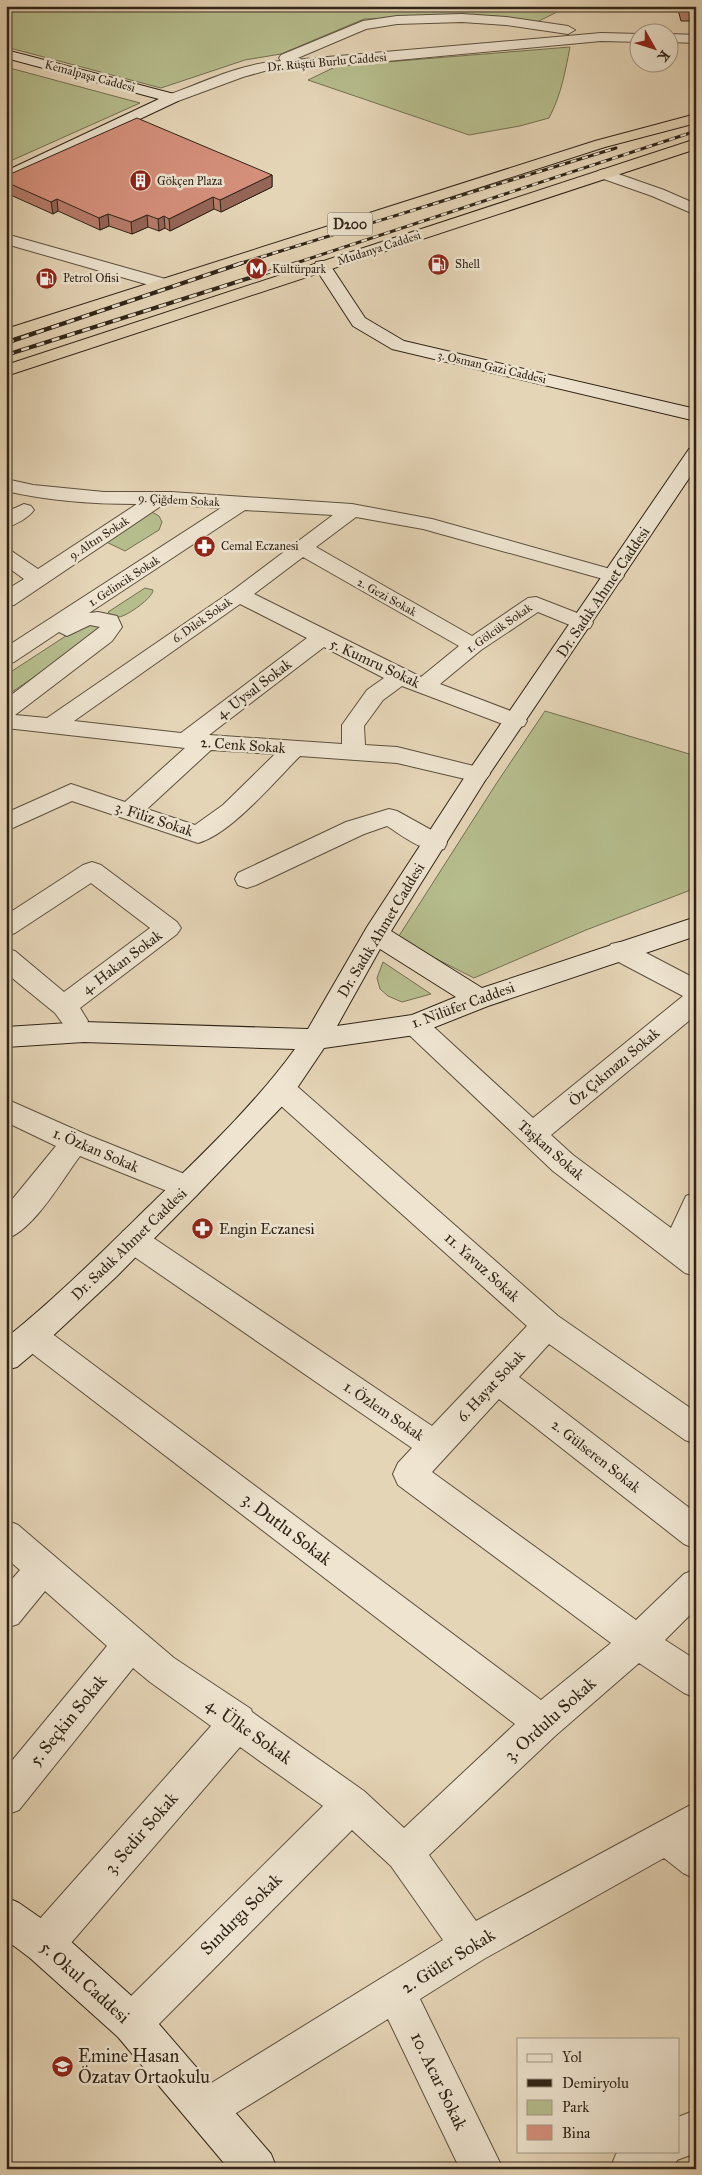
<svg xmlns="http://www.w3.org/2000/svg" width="702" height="2175" font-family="'IM FELL Great Primer',serif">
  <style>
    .green { fill: #b6bd8d; stroke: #737052 }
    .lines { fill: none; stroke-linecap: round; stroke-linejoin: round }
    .minor-casing { stroke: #5d503f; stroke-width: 2 }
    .tertiary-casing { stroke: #5d503f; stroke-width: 2 }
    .secondary-casing { stroke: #302417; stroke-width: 2 }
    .trunk-casing { stroke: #302417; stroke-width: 2 }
    .minor { fill: #eee4d0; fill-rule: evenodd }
    .tertiary { fill: #eee4d0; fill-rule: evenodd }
    .secondary { fill: #eee4d0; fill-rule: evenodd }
    .trunk { fill: #e5d5b7; fill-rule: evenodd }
    .rail-far1-casing { stroke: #302417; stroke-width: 3 }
    .rail-casing { stroke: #302417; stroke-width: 4 }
    .rail-far1 { stroke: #eee4d0; stroke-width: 2; stroke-dasharray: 6; stroke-linecap: butt }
    .rail { stroke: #eee4d0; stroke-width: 2.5; stroke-dasharray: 8; stroke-linecap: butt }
    .wall { fill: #b77c6b; stroke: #302417 }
    .shaded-wall { fill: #956557; stroke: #302417 }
    .building { fill: #d5907c; stroke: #302417 }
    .labels { text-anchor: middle; stroke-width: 5; stroke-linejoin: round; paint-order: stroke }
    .far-street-label { font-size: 12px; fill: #302417; stroke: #eee4d0 }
    .far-poi-label { font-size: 12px; fill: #302417; stroke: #eee4d0; text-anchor: start }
    .shield { fill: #eee4d0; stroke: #695e4e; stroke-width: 1 }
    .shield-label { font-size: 14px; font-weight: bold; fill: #302417 }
    .street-label { font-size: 15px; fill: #302417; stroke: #eee4d0 }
    .poi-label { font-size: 15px; fill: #302417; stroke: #eee4d0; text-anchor: start }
    .near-street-label { font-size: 18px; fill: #302417; stroke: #eee4d0 }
    .near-poi-label { font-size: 18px; fill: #302417; stroke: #eee4d0; text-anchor: start }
  </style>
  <rect width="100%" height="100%" fill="#e5d5b7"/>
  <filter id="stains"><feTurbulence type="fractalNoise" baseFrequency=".004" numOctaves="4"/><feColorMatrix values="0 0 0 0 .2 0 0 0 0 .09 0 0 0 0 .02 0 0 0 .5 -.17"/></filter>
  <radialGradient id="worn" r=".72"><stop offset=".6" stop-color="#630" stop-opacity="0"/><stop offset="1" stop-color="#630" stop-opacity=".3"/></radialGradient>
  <path class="green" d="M 6,6 L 569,6 L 537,22 L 496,16 L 364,19 L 281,54 L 245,60 L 161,88 L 6,47 Z
    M 570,47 C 565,73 561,95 549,118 L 520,126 L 469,135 L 308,80 L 337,66 Z
    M 6,67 L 140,103 L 6,163 Z
    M 150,511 L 159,516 L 162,522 L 159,530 L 125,551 L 100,539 Z
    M 145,588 L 153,590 C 153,598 127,616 119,617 C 114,617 111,615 108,612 Z
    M 98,621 L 102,631 L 6,696 L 6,675 L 81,626 Z
    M 545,711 L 696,756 L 696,888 L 586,930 L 474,978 L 397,939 L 496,784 Z
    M 383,962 L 431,994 L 402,1002 L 388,996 L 380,989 L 377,978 Z"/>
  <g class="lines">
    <defs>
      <path id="minor" d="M 604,169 L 664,190 L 696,204 L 696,215 L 652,196 L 598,177 L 596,174 L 598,171 Z
        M 6,234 L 169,280 L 172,284 L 169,288 L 163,289 L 6,244 Z
        M 6,479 L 33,485 L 104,492 L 171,492 L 352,504 L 432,519 L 621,572 L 624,576 L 621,580 L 614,582 L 423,529 L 356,517 L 316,547 L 472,636 L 528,598 L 536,597 L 590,618 L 593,623 L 590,628 L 582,630 L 538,612 L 481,650 L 440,684 L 524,716 L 527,721 L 524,726 L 516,728 L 508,726 L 402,686 L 383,700 L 364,726 L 365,745 L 397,747 L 486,769 L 490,774 L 486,779 L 478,782 L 397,763 L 300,756 C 275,781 231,834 198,843 L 72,801 L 6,831 L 6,813 L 71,784 L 125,802 L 185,748 L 6,728 L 6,699 L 100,627 L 90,625 L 67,636 L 59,632 L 14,662 L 6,664 L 6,647 L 221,508 L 164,504 L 14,605 L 6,606 L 6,590 L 24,579 L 6,566 L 6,550 L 13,552 L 38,569 L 137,504 C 93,504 49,501 6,491 ZM 245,510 L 333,515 L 232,591 L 47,718 L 15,715 L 112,641 L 122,627 L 117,616 L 98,612 L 89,613 ZM 303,557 L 459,646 L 421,677 L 254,594 ZM 240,604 L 307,638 L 181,733 L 74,721 ZM 324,647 L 384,678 L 367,690 L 342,725 L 342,744 L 209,735 ZM 211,750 L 275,754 L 223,805 L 195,825 L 147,809 Z
        M 24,504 L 31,506 L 34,510 C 28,518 16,525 6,527 L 6,512 Z
        M 389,809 L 397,811 L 444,837 L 447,843 L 444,849 C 424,854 403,836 387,826 L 364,834 L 256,885 L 247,888 L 238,885 L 235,879 L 238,873 L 346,822 Z
        M 92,862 L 101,865 L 177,922 L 181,928 L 177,934 L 80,1008 L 88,1021 L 84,1028 L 75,1031 L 66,1028 L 55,1013 L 6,973 L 6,949 L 15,951 L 64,992 L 150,928 L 91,883 L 15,933 L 6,936 L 6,915 L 83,865 Z
        M 620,942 L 629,944 L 696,979 L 696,1015 L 551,1135 L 573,1155 L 671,1228 L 686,1196 L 696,1192 L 696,1238 L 693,1245 L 696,1247 L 696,1276 L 685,1273 L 553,1171 L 406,1032 L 402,1025 L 406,1018 L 415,1015 L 424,1018 L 533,1118 L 683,996 L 611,958 L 607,951 L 611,944 Z
        M 281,1078 L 291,1081 L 558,1316 L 696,1412 L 696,1444 L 685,1440 L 549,1344 L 519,1377 L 696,1513 L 696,1549 L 684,1544 L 499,1399 L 432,1472 L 636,1620 L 684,1574 L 696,1569 L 696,1609 L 665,1640 L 696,1660 L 696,1698 L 684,1693 L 639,1663 L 555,1736 L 429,1855 L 476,1921 L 696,1802 L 696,1879 L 683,1873 L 664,1858 L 484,1959 L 420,1999 L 503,2169 L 460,2169 L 388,2019 L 220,2123 L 206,2129 L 192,2123 L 186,2109 L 192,2095 L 443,1940 L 391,1866 L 352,1830 L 146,2037 L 132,2043 L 118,2037 L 112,2023 L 118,2009 L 323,1806 L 240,1747 L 58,1958 L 44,1963 L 30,1958 L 25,1944 L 30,1930 L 211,1726 L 150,1682 L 133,1668 L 19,1810 L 6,1815 L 6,1768 L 107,1646 L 45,1591 L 18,1624 L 6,1628 L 6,1586 L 20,1570 L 6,1558 L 6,1520 L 18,1525 L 174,1658 L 251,1709 L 252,1712 L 364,1791 L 404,1828 L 515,1724 L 21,1345 L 17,1336 L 21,1327 L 32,1323 L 43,1327 L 541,1700 L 611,1643 L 398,1485 L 393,1474 L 398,1463 L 412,1448 L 123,1249 L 118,1240 L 123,1231 L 133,1228 L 143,1231 L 432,1426 L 527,1326 L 271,1097 L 267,1089 L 271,1081 Z
        M 6,1099 L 85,1134 L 197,1179 L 201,1187 L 197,1195 L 187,1199 L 80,1156 C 62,1180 34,1230 6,1239 L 6,1207 L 56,1146 L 6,1122 Z
        M 696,2110 L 696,2153 L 677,2160 L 675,2166 L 669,2169 L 610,2169 L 616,2154 L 621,2151 L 678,2151 L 678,2117 Z"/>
      <path id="tertiary" d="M 462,14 L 506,17 L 568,26 L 575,30 L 568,34 L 506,25 L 462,22 L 397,24 L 366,29 L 293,60 L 601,33 L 640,34 L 640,42 L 601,41 L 334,66 L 268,70 L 243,77 L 178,101 L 168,101 L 166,98 L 168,95 C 204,82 242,63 281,61 L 279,58 L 281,55 L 363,21 L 397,16 Z
        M 670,34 L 696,35 L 696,43 L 670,42 Z"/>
      <path id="secondary" d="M 6,50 L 178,95 L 180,98 L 178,101 L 6,182 L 6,171 L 159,99 L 6,58 Z
        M 322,261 L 328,262 L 365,318 L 404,341 L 696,409 L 696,421 L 392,349 L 353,326 L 314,266 L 316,262 Z
        M 696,447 L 696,468 L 486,779 L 391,931 L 482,988 L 696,917 L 696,936 L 488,1006 L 415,1035 L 324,1048 L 291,1097 L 197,1195 L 117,1276 L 43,1345 L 17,1367 L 6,1370 L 6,1338 C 56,1298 102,1252 148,1207 C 199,1157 253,1107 295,1049 L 84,1042 L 6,1047 L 6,1027 L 84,1022 L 308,1029 L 367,927 L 470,769 L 689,449 ZM 380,949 L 456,997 L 412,1015 L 337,1026 Z
        M 6,1897 L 19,1903 L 58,1930 L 146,2009 L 271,2154 L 277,2169 L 229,2169 L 118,2037 L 30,1958 L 6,1940 Z"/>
      <path id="trunk" d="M 696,114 L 696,123 L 605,147 L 6,340 L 6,329 L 595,141 Z
        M 696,139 L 696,149 L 6,376 L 6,365 Z"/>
    </defs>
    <use href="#minor" class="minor-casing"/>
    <use href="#tertiary" class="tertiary-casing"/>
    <use href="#secondary" class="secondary-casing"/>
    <use href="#trunk" class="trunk-casing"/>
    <use href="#minor" class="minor"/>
    <use href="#tertiary" class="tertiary"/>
    <use href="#secondary" class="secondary"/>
    <use href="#trunk" class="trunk"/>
    <defs>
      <path id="rail-far1" d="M 238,264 L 616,148
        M 293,264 L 696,131"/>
      <path id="rail" d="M 6,343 L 242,263
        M 6,355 L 297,263"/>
    </defs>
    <use href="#rail-far1" class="rail-far1-casing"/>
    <use href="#rail" class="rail-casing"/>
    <use href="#rail-far1" class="rail-far1"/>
    <use href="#rail" class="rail"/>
  </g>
  <path class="wall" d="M 677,6 L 696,6 L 696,21 L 681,21 Z
    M 272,175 L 272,187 L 221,212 L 214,209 L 170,231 L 165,228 L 159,231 L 148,227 L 132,234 L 109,226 L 100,230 L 58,211 L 53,214 L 6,193 L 6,176 Z"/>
  <path class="shaded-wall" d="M 272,175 L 272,187 L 221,212 L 220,200 Z
    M 213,197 L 214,209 L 170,231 L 169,219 Z
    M 57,199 L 58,211 L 53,214 L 51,202 Z
    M 108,214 L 109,226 L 100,230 L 99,218 Z
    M 147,215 L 148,227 L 132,234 L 131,222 Z
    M 164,216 L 165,228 L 159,231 L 158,219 Z"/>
  <path class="building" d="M 137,118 L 272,175 L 220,200 L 213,197 L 169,219 L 164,216 L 158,219 L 147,215 L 131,222 L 108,214 L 99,218 L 57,199 L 51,202 L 6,182 L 6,176 Z"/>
  <defs>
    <symbol id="building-disc" viewBox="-11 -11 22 22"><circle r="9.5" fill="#8f2418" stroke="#eee4d0"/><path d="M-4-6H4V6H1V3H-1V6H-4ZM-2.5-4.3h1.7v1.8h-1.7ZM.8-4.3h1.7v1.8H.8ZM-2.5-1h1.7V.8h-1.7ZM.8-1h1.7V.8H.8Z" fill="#fff"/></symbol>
    <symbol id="fuel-disc" viewBox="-11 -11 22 22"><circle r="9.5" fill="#8f2418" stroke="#eee4d0"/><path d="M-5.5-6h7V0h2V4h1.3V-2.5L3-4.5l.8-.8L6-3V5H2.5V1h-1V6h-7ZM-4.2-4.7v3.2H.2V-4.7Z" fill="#fff"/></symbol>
    <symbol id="metro-disc" viewBox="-11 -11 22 22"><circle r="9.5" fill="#8f2418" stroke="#eee4d0"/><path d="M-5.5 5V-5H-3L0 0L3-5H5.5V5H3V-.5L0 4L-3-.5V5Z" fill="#fff"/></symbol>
    <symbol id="pharmacy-disc" viewBox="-11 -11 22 22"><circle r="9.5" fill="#8f2418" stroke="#eee4d0"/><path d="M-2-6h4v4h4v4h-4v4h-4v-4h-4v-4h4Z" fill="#fff"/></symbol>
    <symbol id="school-disc" viewBox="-11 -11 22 22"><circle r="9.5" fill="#8f2418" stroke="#eee4d0"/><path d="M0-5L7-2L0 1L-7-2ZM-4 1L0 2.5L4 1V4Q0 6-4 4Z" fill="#fff"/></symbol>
  </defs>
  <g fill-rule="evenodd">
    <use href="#building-disc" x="128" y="168" width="25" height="25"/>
    <use href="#fuel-disc" x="426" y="252" width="25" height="25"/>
    <use href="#metro-disc" x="244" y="256" width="25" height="25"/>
    <use href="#fuel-disc" x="34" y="266" width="25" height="25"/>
    <use href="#pharmacy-disc" x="192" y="534" width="25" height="25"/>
    <use href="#pharmacy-disc" x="190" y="1216" width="25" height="25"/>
    <use href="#school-disc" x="50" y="2054" width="25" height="25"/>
  </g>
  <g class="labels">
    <g class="far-street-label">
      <text transform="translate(327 62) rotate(-5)" y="4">Dr. Rüştü Burlu Caddesi</text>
      <text transform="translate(90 76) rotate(15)" y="4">Kemalpaşa Caddesi</text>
      <text transform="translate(379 248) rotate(-18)" y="4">Mudanya Caddesi</text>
      <text transform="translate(492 367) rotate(13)" y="4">3. Osman Gazi Caddesi</text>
      <text transform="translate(179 500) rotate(3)" y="4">9. Çiğdem Sokak</text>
      <text transform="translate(99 538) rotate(-33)" y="4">9. Altın Sokak</text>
      <text transform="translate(124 581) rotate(-33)" y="4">1. Gelincik Sokak</text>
      <text transform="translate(387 597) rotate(29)" y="4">2. Gezi Sokak</text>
      <text transform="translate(202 620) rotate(-35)" y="4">6. Dilek Sokak</text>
      <text transform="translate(499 628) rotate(-35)" y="4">1. Gölcük Sokak</text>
    </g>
    <g class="far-poi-label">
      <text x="157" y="185">Gökçen Plaza</text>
      <text x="455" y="268">Shell</text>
      <text x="272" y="273">Kültürpark</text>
      <text x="63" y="282">Petrol Ofisi</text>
      <text x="221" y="550">Cemal Eczanesi</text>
    </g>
    <rect class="shield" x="327.5" y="212.5" width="45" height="23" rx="4"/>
    <g class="shield-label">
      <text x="350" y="229">D200</text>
    </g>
    <g class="street-label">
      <text transform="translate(603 592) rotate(-56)" y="5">Dr. Sadık Ahmet Caddesi</text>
      <text transform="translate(375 663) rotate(25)" y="5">5. Kumru Sokak</text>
      <text transform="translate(254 689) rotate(-37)" y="5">4. Uysal Sokak</text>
      <text transform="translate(243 745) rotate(4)" y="5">2. Cenk Sokak</text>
      <text transform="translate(154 819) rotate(18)" y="5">3. Filiz Sokak</text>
      <text transform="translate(381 930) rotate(-59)" y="5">Dr. Sadık Ahmet Caddesi</text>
      <text transform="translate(122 962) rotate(-37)" y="5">4. Hakan Sokak</text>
      <text transform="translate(463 1005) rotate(-20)" y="5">1. Nilüfer Caddesi</text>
      <text transform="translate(614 1067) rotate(-40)" y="5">Öz Çıkmazı Sokak</text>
      <text transform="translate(96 1150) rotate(23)" y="5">1. Özkan Sokak</text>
      <text transform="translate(551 1150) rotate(41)" y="5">Taşkan Sokak</text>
      <text transform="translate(129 1244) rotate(-44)" y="5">Dr. Sadık Ahmet Caddesi</text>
      <text transform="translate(482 1267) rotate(42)" y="5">11. Yavuz Sokak</text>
      <text transform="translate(491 1386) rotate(-47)" y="5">6. Hayat Sokak</text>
      <text transform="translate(384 1411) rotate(34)" y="5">1. Özlem Sokak</text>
      <text transform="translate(596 1456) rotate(38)" y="5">2. Gülseren Sokak</text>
    </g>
    <g class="poi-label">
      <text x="219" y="1234">Engin Eczanesi</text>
    </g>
    <g class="near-street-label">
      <text transform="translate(287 1529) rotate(37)" y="6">3. Dutlu Sokak</text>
      <text transform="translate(550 1719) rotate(-42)" y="6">3. Ordulu Sokak</text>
      <text transform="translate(68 1720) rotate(-51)" y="6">5. Seçkin Sokak</text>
      <text transform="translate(249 1731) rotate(35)" y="6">4. Ülke Sokak</text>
      <text transform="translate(141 1833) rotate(-49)" y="6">3. Sedir Sokak</text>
      <text transform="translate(241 1914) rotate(-45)" y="6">Sındırgı Sokak</text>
      <text transform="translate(448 1961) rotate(-32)" y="6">2. Güler Sokak</text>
      <text transform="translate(85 1982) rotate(42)" y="6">5. Okul Caddesi</text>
      <text transform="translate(439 2081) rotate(64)" y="6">10. Acar Sokak</text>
    </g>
    <g class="near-poi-label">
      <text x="78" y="2062">Emine Hasan<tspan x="78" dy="21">Özatav Ortaokulu</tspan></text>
    </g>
  </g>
  <rect width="702" height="2175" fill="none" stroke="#e5d5b7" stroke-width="25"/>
  <rect x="8" y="8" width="687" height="2160" fill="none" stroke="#302417" stroke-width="2.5"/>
  <rect x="12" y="12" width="677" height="2150" fill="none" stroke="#302417"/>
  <rect x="517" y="2038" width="162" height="115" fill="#eee4d0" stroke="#a29786"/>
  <rect x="527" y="2054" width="25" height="8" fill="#eee4d0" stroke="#a29786"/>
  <text x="562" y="2062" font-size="15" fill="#302417">Yol</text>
  <rect x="527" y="2079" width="25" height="8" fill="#302417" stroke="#a29786"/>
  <text x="562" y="2088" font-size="15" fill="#302417">Demiryolu</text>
  <rect x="527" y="2100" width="25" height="15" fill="#b6bd8d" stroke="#a29786"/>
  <text x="562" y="2112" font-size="15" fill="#302417">Park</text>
  <rect x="527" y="2125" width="25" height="15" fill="#d5907c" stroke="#a29786"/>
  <text x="562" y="2138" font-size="15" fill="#302417">Bina</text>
  <g transform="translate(654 48) rotate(129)"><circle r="24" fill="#eee4d0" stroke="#a29786"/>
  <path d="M0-4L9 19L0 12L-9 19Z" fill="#8f2418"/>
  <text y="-8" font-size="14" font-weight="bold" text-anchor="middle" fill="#302417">K</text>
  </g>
  <rect width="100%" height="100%" filter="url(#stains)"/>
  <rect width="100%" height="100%" fill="url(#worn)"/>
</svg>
